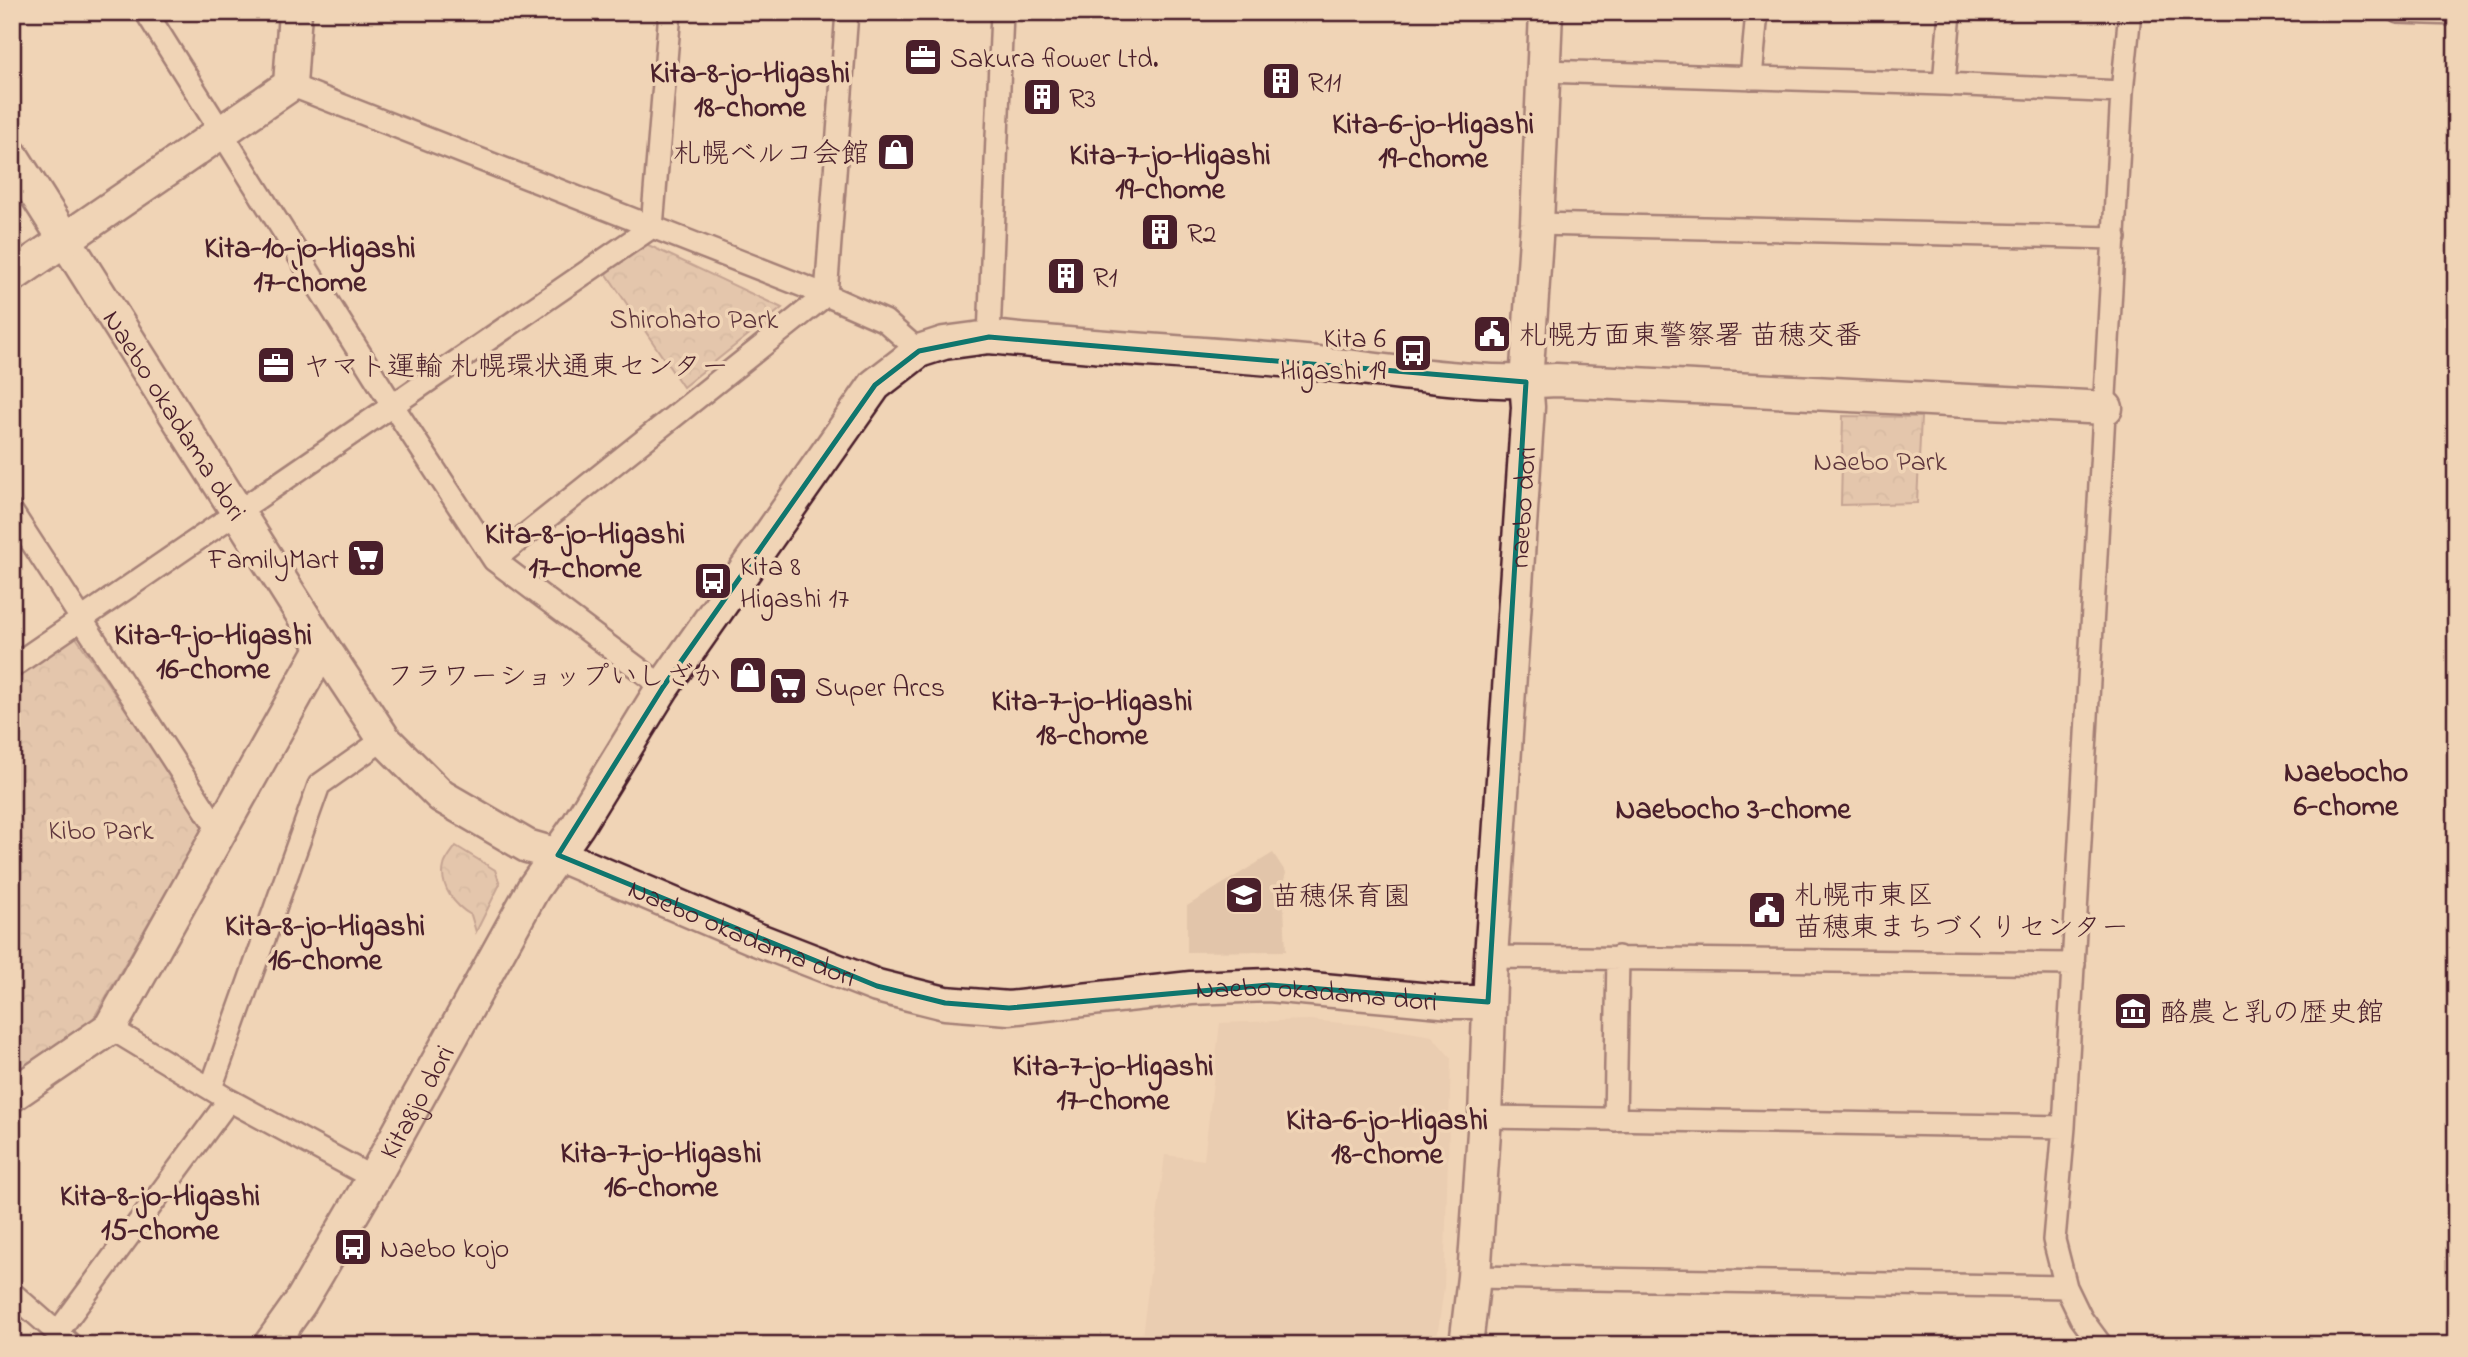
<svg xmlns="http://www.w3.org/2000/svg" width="2468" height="1357" font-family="'Indie Flower','Klee One',sans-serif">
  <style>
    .built { fill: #e2c5aa }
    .park { fill: url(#park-crowns); stroke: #906a66; stroke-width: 2 }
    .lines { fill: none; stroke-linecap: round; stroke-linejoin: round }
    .street-casing { stroke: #4a1f2b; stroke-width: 26 }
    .secondary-casing { stroke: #4a1f2b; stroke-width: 37 }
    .street { stroke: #f0d4b6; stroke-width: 21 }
    .secondary { stroke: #f0d4b6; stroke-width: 32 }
    .marked { fill: none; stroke: #0f766e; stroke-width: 5; stroke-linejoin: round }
    .labels { text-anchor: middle; stroke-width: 7; stroke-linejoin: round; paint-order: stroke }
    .poi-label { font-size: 28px; fill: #4a1f2b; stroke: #f0d4b6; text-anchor: start }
    .park-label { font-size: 28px; fill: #5f363d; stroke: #f0d4b6 }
    .street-label { font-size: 28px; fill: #4a1f2b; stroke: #f0d4b6 }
    .neighbourhood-label { font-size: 30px; font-weight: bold; fill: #4a1f2b; stroke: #f0d4b6 }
  </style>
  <defs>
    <pattern id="park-crowns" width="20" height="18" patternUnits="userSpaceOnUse" patternTransform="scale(1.75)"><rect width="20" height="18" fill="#d5b6a0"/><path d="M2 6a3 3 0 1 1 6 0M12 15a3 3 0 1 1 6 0" fill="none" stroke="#b89c8a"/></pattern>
  </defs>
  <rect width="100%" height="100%" fill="#f0d4b6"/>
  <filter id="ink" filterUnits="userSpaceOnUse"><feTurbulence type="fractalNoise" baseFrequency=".0143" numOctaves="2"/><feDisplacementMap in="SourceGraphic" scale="14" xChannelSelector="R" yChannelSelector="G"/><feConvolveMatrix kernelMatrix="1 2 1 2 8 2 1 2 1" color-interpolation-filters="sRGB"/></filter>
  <g filter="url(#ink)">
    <path class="built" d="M 1273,853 L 1286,873 L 1283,884 L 1286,951 L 1187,952 L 1187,906 Z
      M 1309,1020 L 1373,1026 L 1432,1036 L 1451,1058 L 1444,1287 L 1436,1345 L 1141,1345 L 1165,1155 L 1204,1160 L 1220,1023 Z"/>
    <path class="park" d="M 644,243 L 782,308 L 683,387 L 604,270 Z
      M 1843,416 L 1921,417 L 1917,503 L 1841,505 Z
      M 73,633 L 205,825 L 92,1021 L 12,1076 L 12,676 Z
      M 456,846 L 495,870 L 500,884 L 476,932 L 471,915 C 455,906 439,886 444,866 C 445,860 452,852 456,846 Z"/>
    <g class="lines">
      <defs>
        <path id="street" d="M 146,12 L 393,406 L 494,560 L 663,687
          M 2398,12 L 2456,14
          M 1544,71 L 1944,84 L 2122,92
          M 1751,78 L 1757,12
          M 1944,84 L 1950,12
          M 290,85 L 826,295 L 885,321 L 919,351
          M 1537,224 L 2115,238
          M 989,337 L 1002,12
          M 12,512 L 219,831
          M 494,560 L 826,295 L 847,12
          M 12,667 L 652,227 L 670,12
          M 1491,957 L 2074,964
          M 110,1028 L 229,1100 L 373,1178
          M 211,1088 L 319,785 L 384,739
          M 1485,1117 L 2064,1127
          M 1615,1120 L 1618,957
          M 1474,1277 L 2066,1287
          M 12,1293 L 71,1345
          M 57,1333 L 229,1100
          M 2101,1345 L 2081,1318 L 2066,1287 L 2054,1240 L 2064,1127 L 2122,92 L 2130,12"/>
        <g id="secondary">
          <path id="s1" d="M 12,156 L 323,647 L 384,739 L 441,796 L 527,846 L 558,855 L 756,939 L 877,986 L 945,1003 L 1009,1008 L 1191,988 L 1269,985 L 1452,1002 L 1488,1002"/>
          <path d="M 12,276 L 290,85 L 295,12"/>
          <path d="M 12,1095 L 110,1028 L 323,647"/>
          <path id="s2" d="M 270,1345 L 300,1303 L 378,1170 L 533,889 L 578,825 L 663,687 L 875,385 L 919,351 L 944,343 L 989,337 C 1098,348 1208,353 1317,363 C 1396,371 1476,386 1556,380 L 2106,408"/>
          <path id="s3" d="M 1466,1345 L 1474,1277 L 1485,1117 L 1491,957 L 1528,407 L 1526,382 L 1537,224 L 1546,12"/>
        </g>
      </defs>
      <use href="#street" class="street-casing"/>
      <use href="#secondary" class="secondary-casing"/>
      <use href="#street" class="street"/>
      <use href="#secondary" class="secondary"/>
    </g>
  </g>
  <path d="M0 0H2468V1357H0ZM 989,337 L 1526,382 L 1488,1002 L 1269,985 L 1009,1008 L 945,1003 L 877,986 L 558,855 L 663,687 L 875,385 L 919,351 Z" fill="#f0d4b6" fill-opacity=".55" fill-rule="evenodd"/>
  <path class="marked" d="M 989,337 L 1526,382 L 1488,1002 L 1269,985 L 1009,1008 L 945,1003 L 877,986 L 558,855 L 663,687 L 875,385 L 919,351 Z"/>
  <defs>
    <symbol id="office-square" viewBox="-11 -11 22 22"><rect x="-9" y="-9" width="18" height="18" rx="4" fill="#4a1f2b" stroke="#f0d4b6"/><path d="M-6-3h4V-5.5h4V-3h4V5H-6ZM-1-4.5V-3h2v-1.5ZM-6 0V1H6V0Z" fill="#fff"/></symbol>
    <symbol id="building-square" viewBox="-11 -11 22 22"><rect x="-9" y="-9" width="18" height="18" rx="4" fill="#4a1f2b" stroke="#f0d4b6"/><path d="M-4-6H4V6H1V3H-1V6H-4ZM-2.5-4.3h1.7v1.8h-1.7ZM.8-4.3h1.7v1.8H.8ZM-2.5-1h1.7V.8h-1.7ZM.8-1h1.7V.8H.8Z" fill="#fff"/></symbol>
    <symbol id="shop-square" viewBox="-11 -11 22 22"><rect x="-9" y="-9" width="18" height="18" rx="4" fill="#4a1f2b" stroke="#f0d4b6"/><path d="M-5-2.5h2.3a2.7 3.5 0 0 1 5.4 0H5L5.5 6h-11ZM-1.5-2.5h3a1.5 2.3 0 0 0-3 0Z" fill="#fff"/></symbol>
    <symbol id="civic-square" viewBox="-11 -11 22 22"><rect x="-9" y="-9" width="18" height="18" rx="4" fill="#4a1f2b" stroke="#f0d4b6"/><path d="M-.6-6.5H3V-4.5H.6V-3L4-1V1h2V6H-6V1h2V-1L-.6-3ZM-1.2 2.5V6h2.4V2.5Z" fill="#fff"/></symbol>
    <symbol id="bus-square" viewBox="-11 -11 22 22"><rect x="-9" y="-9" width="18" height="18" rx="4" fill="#4a1f2b" stroke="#f0d4b6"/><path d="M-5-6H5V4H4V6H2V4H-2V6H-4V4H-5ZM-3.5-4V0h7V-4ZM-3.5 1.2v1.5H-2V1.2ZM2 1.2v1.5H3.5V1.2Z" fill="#fff"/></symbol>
    <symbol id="supermarket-square" viewBox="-11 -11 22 22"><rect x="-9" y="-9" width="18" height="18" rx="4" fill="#4a1f2b" stroke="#f0d4b6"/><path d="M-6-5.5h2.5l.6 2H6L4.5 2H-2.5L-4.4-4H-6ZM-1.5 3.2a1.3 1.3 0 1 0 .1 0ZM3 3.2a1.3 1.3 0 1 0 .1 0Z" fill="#fff"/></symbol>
    <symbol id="school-square" viewBox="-11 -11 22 22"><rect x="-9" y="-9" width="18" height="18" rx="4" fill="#4a1f2b" stroke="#f0d4b6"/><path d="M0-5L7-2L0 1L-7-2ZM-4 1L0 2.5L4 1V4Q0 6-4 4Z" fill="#fff"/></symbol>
    <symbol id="museum-square" viewBox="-11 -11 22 22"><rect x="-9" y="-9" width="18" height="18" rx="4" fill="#4a1f2b" stroke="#f0d4b6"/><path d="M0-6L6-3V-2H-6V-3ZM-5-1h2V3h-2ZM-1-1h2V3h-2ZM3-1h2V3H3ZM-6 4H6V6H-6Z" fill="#fff"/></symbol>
  </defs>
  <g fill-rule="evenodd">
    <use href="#office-square" x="901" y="35" width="44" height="44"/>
    <use href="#building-square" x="1259" y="59" width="44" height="44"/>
    <use href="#building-square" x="1020" y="75" width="44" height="44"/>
    <use href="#shop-square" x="874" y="130" width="44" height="44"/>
    <use href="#building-square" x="1138" y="210" width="44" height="44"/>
    <use href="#building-square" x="1044" y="254" width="44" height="44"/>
    <use href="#civic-square" x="1470" y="312" width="44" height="44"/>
    <use href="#bus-square" x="1391" y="331" width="44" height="44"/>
    <use href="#office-square" x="254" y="343" width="44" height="44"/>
    <use href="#supermarket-square" x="344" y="536" width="44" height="44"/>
    <use href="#bus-square" x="691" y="559" width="44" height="44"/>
    <use href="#shop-square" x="726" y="653" width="44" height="44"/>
    <use href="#supermarket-square" x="766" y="664" width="44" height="44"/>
    <use href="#school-square" x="1222" y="873" width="44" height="44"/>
    <use href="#civic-square" x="1745" y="888" width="44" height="44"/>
    <use href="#museum-square" x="2111" y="989" width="44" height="44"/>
    <use href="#bus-square" x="331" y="1225" width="44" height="44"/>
  </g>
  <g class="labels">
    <g class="poi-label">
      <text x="950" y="67">Sakura flower Ltd.</text>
      <text x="1308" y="91">R11</text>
      <text x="1069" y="107">R3</text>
      <text x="869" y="162" text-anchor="end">札幌ベルコ会館</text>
      <text x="1187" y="242">R2</text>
      <text x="1093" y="286">R1</text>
      <text x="1519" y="344">札幌方面東警察署 苗穂交番</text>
      <text x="1386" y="347" text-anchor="end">Kita 6<tspan x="1386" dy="32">Higashi 19</tspan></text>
      <text x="303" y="375">ヤマト運輸 札幌環状通東センター</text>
      <text x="339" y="568" text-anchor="end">FamilyMart</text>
      <text x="740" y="575">Kita 8<tspan x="740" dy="32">Higashi 17</tspan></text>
      <text x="721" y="685" text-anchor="end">フラワーショップいしざか</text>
      <text x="815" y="696">Super Arcs</text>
      <text x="1794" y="904">札幌市東区<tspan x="1794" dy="32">苗穂東まちづくりセンター</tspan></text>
      <text x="1271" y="905">苗穂保育園</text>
      <text x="2160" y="1021">酪農と乳の歴史館</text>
      <text x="380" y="1257">Naebo kojo</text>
    </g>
    <g class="park-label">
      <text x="694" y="328">Shirohato Park</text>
      <text x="1880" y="470">Naebo Park</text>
      <text x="101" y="839">Kibo Park</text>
    </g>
    <g class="street-label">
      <text dy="10" stroke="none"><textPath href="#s1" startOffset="306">Naebo okadama dori</textPath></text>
      <text dy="10" stroke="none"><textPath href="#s3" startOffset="840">naebo dori</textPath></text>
      <text dy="10" stroke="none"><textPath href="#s1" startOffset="1104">Naebo okadama dori</textPath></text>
      <text dy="10" stroke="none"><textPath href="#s1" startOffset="1692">Naebo okadama dori</textPath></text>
      <text dy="10" stroke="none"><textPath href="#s2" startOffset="284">Kita8jo dori</textPath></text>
    </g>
    <g class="neighbourhood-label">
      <text x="750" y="82">Kita-8-jo-Higashi<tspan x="750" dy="34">18-chome</tspan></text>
      <text x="1433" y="133">Kita-6-jo-Higashi<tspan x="1433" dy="34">19-chome</tspan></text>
      <text x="1170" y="164">Kita-7-jo-Higashi<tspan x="1170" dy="34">19-chome</tspan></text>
      <text x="310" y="257">Kita-10-jo-Higashi<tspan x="310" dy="34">17-chome</tspan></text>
      <text x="585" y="543">Kita-8-jo-Higashi<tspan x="585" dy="34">17-chome</tspan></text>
      <text x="213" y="644">Kita-9-jo-Higashi<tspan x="213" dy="34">16-chome</tspan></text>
      <text x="1092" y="710">Kita-7-jo-Higashi<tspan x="1092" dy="34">18-chome</tspan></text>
      <text x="2346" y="781">Naebocho<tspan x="2346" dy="34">6-chome</tspan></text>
      <text x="1733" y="818">Naebocho 3-chome</text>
      <text x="325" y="935">Kita-8-jo-Higashi<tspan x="325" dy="34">16-chome</tspan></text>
      <text x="1113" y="1075">Kita-7-jo-Higashi<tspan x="1113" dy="34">17-chome</tspan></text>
      <text x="1387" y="1129">Kita-6-jo-Higashi<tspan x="1387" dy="34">18-chome</tspan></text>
      <text x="661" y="1162">Kita-7-jo-Higashi<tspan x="661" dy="34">16-chome</tspan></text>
      <text x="160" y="1205">Kita-8-jo-Higashi<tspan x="160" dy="34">15-chome</tspan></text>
    </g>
  </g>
  <rect width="2468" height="1357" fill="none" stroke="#f0d4b6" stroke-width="42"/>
  <rect x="21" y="21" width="2426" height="1315" fill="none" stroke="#4a1f2b" stroke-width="2.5" filter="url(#ink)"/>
</svg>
